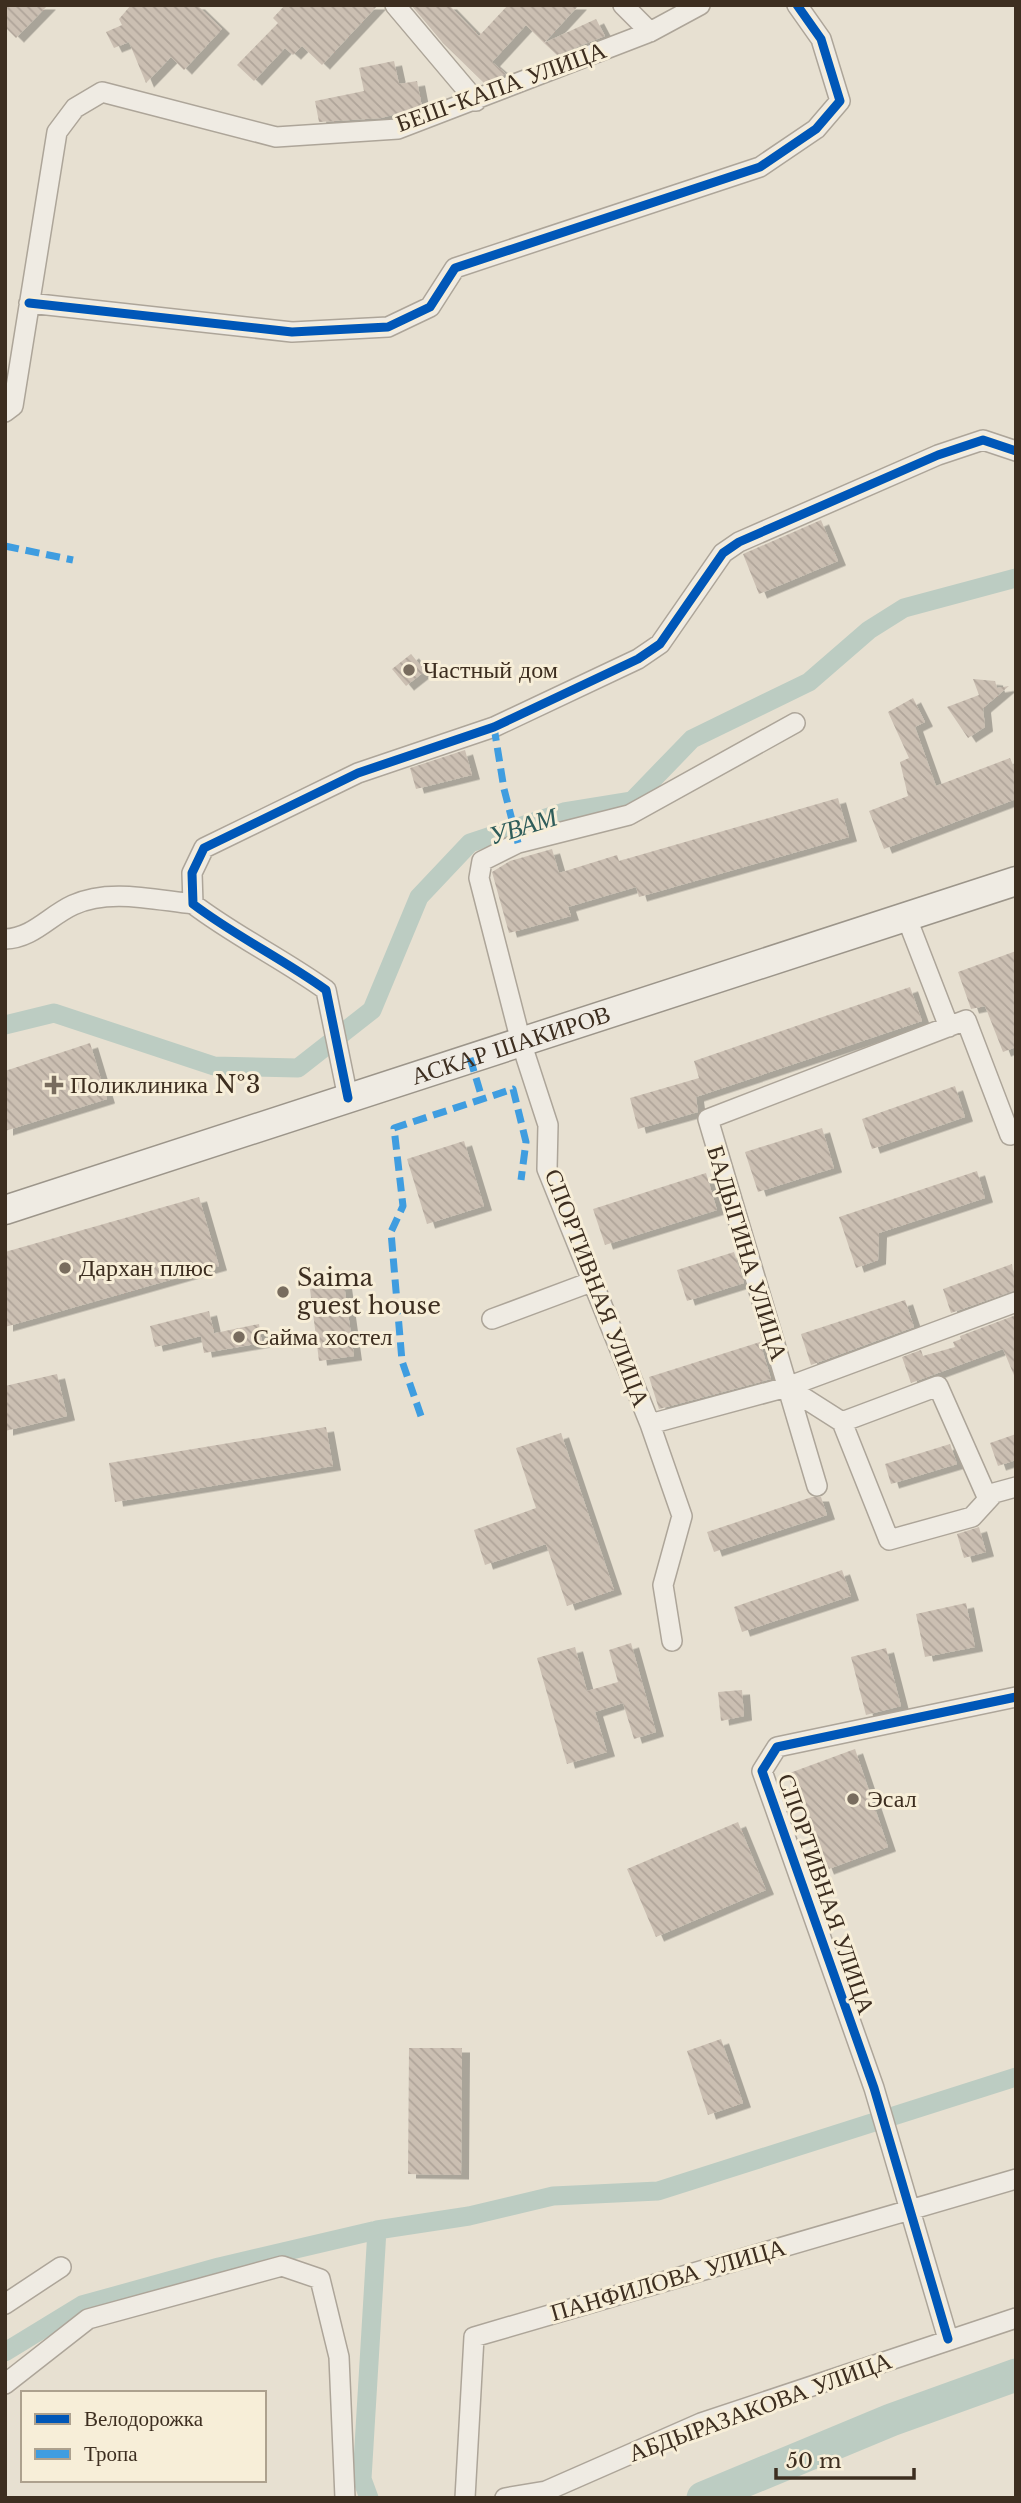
<svg xmlns="http://www.w3.org/2000/svg" width="1021" height="2503" font-family="'Libre Baskerville',serif">
  <style>
    .lines { fill: none; stroke-linecap: round; stroke-linejoin: round }
    .canal { stroke: #bcccc2; stroke-width: 19 }
    .river { stroke: #bcccc2; stroke-width: 33 }
    .building { fill: url(#building-back-hatch); filter: url(#shadow) }
    .street-casing { stroke: #ada599; stroke-width: 22 }
    .secondary-casing { stroke: #9c958a; stroke-width: 31 }
    .street { stroke: #efebe3; stroke-width: 19 }
    .secondary { stroke: #efebe3; stroke-width: 28 }
    .quiet { stroke: #3f9de0; stroke-width: 7; stroke-dasharray: 14 7; stroke-linecap: butt }
    .cycleway-casing { stroke: #f7eed8; stroke-width: 13 }
    .cycleway { stroke: #0057b8; stroke-width: 9 }
    .poi-dot { fill: #786c5e; stroke: #f7eed8; stroke-width: 2.5 }
    .labels { text-anchor: middle; stroke-width: 6; stroke-linejoin: round; paint-order: stroke }
    .street-label { font-size: 24px; fill: #3d2e20; stroke: #f7eed8 }
    .poi-label { font-size: 24px; fill: #3d2e20; stroke: #f7eed8; text-anchor: start }
    .water-label { font-size: 26px; font-style: italic; fill: #2f5d5a; stroke: #f7eed8 }
  </style>
  <defs>
    <pattern id="building-back-hatch" width="6" height="6" patternUnits="userSpaceOnUse" patternTransform="scale(1.75)"><rect width="6" height="6" fill="#cbbfb2"/><path d="M-1 5l2 2M0 0l6 6M5-1l2 2" fill="none" stroke="#afa499"/></pattern>
    <filter id="shadow"><feDropShadow dx="8" dy="4.5" stdDeviation="0" flood-color="#0004"/></filter>
  </defs>
  <rect width="100%" height="100%" fill="#e7e0d1"/>
  <g class="lines">
    <path class="canal" d="M 5,1025 L 54,1013 L 214,1066 L 298,1068 L 372,1010 L 419,897 L 470,843 L 564,812 L 632,801 L 692,739 L 809,682 L 869,630 L 904,608 L 1016,578
      M 5,2352 L 82,2305 L 219,2267 L 377,2230 L 469,2216 L 553,2196 L 658,2191 L 1016,2077
      M 369,2498 L 362,2479 L 377,2230"/>
    <path class="river" d="M 703,2498 L 891,2420 L 1016,2375"/>
  </g>
  <path class="building" d="M 5,5 L 48,5 L 16,38 L 5,27 Z
    M 131,5 L 197,5 L 222,29 L 184,70 L 171,57 L 146,83 L 129,42 L 114,48 L 106,32 L 122,25 L 119,19 Z
    M 285,5 L 378,5 L 322,65 L 302,46 L 293,55 L 285,48 L 254,81 L 237,65 L 278,23 L 273,18 Z
    M 411,5 L 449,5 L 479,36 L 508,5 L 579,5 L 544,43 L 526,25 L 492,62 L 506,74 L 484,83 L 443,43 Z
    M 596,19 L 605,36 L 557,55 L 544,43 Z
    M 394,61 L 399,84 L 417,81 L 422,107 L 381,118 L 319,122 L 315,101 L 364,91 L 359,68 Z
    M 821,520 L 838,561 L 759,594 L 743,554 Z
    M 411,654 L 425,671 L 406,686 L 392,669 Z
    M 973,679 L 995,681 L 997,688 L 1009,686 L 983,708 L 985,727 L 968,738 L 947,707 L 979,695 Z
    M 913,698 L 925,722 L 915,727 L 936,786 L 1010,758 L 1016,772 L 1016,799 L 884,849 L 869,811 L 908,796 L 900,762 L 909,758 L 888,712 Z
    M 465,750 L 472,775 L 416,789 L 410,768 Z
    M 838,798 L 849,837 L 639,897 L 636,887 L 568,907 L 571,916 L 509,933 L 492,872 L 510,861 L 552,849 L 559,873 L 617,855 L 619,861 Z
    M 1016,951 L 1016,1047 L 1003,1052 L 985,1006 L 971,1009 L 958,972 Z
    M 910,987 L 922,1021 L 696,1097 L 698,1112 L 638,1129 L 630,1098 L 699,1078 L 694,1061 Z
    M 90,1043 L 107,1099 L 5,1131 L 5,1071 Z
    M 955,1086 L 965,1117 L 872,1149 L 862,1119 Z
    M 822,1128 L 834,1168 L 758,1192 L 745,1152 Z
    M 464,1141 L 484,1206 L 427,1224 L 407,1159 Z
    M 977,1171 L 985,1198 L 879,1233 L 878,1260 L 856,1268 L 839,1217 Z
    M 706,1173 L 717,1210 L 605,1245 L 593,1209 Z
    M 199,1197 L 219,1266 L 5,1327 L 5,1252 Z
    M 734,1252 L 744,1283 L 687,1301 L 677,1270 Z
    M 1012,1264 L 1016,1290 L 951,1313 L 943,1289 Z
    M 344,1284 L 354,1356 L 319,1361 L 310,1289 Z
    M 905,1300 L 914,1327 L 811,1365 L 801,1334 Z
    M 209,1311 L 214,1333 L 155,1347 L 150,1326 Z
    M 1016,1315 L 1016,1380 L 1003,1349 L 911,1383 L 902,1357 L 921,1350 L 923,1356 L 955,1347 L 953,1342 L 961,1339 L 960,1336 Z
    M 259,1324 L 262,1343 L 204,1353 L 201,1336 Z
    M 760,1342 L 771,1379 L 659,1409 L 649,1377 Z
    M 57,1374 L 67,1416 L 5,1431 L 5,1386 Z
    M 326,1427 L 333,1466 L 115,1502 L 109,1463 Z
    M 561,1433 L 614,1590 L 567,1606 L 546,1544 L 485,1565 L 474,1530 L 536,1508 L 516,1448 Z
    M 1016,1434 L 1016,1460 L 998,1466 L 990,1443 Z
    M 950,1444 L 957,1464 L 891,1484 L 885,1464 Z
    M 812,1497 L 821,1497 L 827,1515 L 714,1552 L 707,1532 Z
    M 979,1527 L 986,1552 L 964,1558 L 957,1534 Z
    M 842,1570 L 851,1596 L 742,1632 L 734,1607 Z
    M 966,1603 L 975,1647 L 925,1657 L 916,1614 Z
    M 631,1643 L 656,1732 L 634,1739 L 623,1703 L 595,1712 L 607,1752 L 567,1764 L 537,1658 L 575,1647 L 587,1691 L 618,1682 L 609,1650 Z
    M 886,1648 L 901,1706 L 866,1715 L 851,1657 Z
    M 742,1690 L 744,1716 L 721,1721 L 718,1692 Z
    M 855,1749 L 888,1847 L 826,1870 L 787,1774 Z
    M 738,1822 L 766,1890 L 656,1937 L 627,1869 Z
    M 721,2039 L 743,2103 L 708,2115 L 687,2051 Z
    M 409,2048 L 462,2048 L 461,2175 L 408,2174 Z"/>
  <g class="lines">
    <defs>
      <path id="street" d="M 395,5 L 476,101
        M 623,5 L 650,32
        M 29,303 L 292,332 L 388,327 L 430,307 L 455,268 L 760,167 L 816,129 L 840,101 L 821,39 L 797,5
        M 5,412 L 13,406 L 57,132 L 75,108 L 102,92 L 276,137 L 398,129 L 650,32 L 700,5
        M 906,916 L 949,1027
        M 5,939 C 33,938 49,916 73,905 C 109,888 155,900 193,904
        M 348,1098 L 326,990 C 283,959 235,936 193,904 L 192,873 L 204,848 L 358,773 L 494,727 L 638,659 L 660,644 L 723,553 L 739,542 L 938,455 L 983,440 L 1016,451
        M 492,1319 L 591,1282
        M 787,1387 L 842,1422 L 889,1540 L 972,1517 L 994,1493 L 1016,1487
        M 842,1422 L 938,1386 L 988,1499
        M 650,1424 L 787,1387 L 1016,1302
        M 817,1486 L 708,1119 L 966,1020 L 1010,1135 L 1016,1133
        M 672,1641 L 663,1585 L 682,1516 L 650,1424 L 547,1169 L 548,1125 L 521,1042 L 479,878 L 482,861 L 518,843 L 629,815 L 795,723
        M 5,2304 L 61,2267
        M 948,2339 L 874,2088 L 762,1771 L 777,1747 L 1016,1697
        M 5,2384 L 88,2319 L 282,2266 L 320,2279 L 339,2357 L 345,2498
        M 465,2498 L 474,2337 L 1016,2179
        M 505,2498 L 546,2491 L 701,2423 L 1016,2318"/>
      <g id="secondary">
        <path id="s1" d="M 5,1210 L 1016,881"/>
      </g>
    </defs>
    <use href="#street" class="street-casing"/>
    <use href="#secondary" class="secondary-casing"/>
    <use href="#street" class="street"/>
    <use href="#secondary" class="secondary"/>
    <path class="quiet" d="M 5,546 L 73,560
      M 494,727 L 504,789 L 518,843
      M 470,1058 L 482,1098
      M 421,1416 L 402,1361 L 391,1232 L 403,1206 L 394,1128 L 513,1089 L 526,1142 L 521,1180"/>
    <defs>
      <path id="cycleway" d="M 29,303 L 292,332 L 388,327 L 430,307 L 455,268 L 760,167 L 816,129 L 840,101 L 821,39 L 797,5
        M 348,1098 L 326,990 C 283,959 235,936 193,904 L 192,873 L 204,848 L 358,773 L 494,727 L 638,659 L 660,644 L 723,553 L 739,542 L 938,455 L 983,440 L 1016,451
        M 948,2339 L 874,2088 L 762,1771 L 777,1747 L 1016,1697"/>
    </defs>
    <use href="#cycleway" class="cycleway-casing"/>
    <use href="#cycleway" class="cycleway"/>
  </g>
  <g class="poi-dot">
    <circle cx="409" cy="670" r="7"/>
    <path d="M50.5 1074.5h7v7h7v7h-7v7h-7v-7h-7v-7h7z"/>
    <circle cx="65" cy="1268" r="7"/>
    <circle cx="283" cy="1292" r="7"/>
    <circle cx="239" cy="1337" r="7"/>
    <circle cx="853" cy="1799" r="7"/>
  </g>
  <g class="labels">
    <g class="street-label">
      <text transform="translate(501 87) rotate(-20)" y="8">БЕШ-КАПА УЛИЦА</text>
      <text dy="8" stroke="none"><textPath href="#s1" startOffset="532">АСКАР ШАКИРОВ</textPath></text>
      <text transform="translate(747 1253) rotate(73)" y="8">БАДЫГИНА УЛИЦА</text>
      <text transform="translate(597 1288) rotate(69)" y="8">СПОРТИВНАЯ УЛИЦА</text>
      <text transform="translate(826 1894) rotate(71)" y="8">СПОРТИВНАЯ УЛИЦА</text>
      <text transform="translate(668 2280) rotate(-16)" y="8">ПАНФИЛОВА УЛИЦА</text>
      <text transform="translate(760 2407) rotate(-20)" y="8">АБДЫРАЗАКОВА УЛИЦА</text>
    </g>
    <g class="poi-label">
      <text x="423" y="678">Частный дом</text>
      <text x="70" y="1093">Поликлиника №3</text>
      <text x="79" y="1276">Дархан плюс</text>
      <text x="297" y="1286">Saima<tspan x="297" dy="28">guest house</tspan></text>
      <text x="253" y="1345">Сайма хостел</text>
      <text x="867" y="1807">Эсал</text>
    </g>
    <g class="water-label">
      <text transform="translate(523 826) rotate(-17)" y="9">УВАМ</text>
    </g>
  </g>
  <rect width="1021" height="2503" fill="none" stroke="#3d2e20" stroke-width="14"/>
  <rect x="21" y="2391" width="245" height="91" fill="#f7eed8" stroke="#ada18e" stroke-width="2"/>
  <rect x="35" y="2414" width="35" height="10" fill="#0057b8" stroke="#ada18e" stroke-width="2"/>
  <text x="84" y="2426" font-size="21" fill="#3d2e20">Велодорожка</text>
  <rect x="35" y="2449" width="35" height="10" fill="#3f9de0" stroke="#ada18e" stroke-width="2"/>
  <text x="84" y="2461" font-size="21" fill="#3d2e20">Тропа</text>
  <path d="M776 2468v10h138v-10" fill="none" stroke="#3d2e20" stroke-width="3.5"/>
  <text x="786" y="2468" font-size="21" fill="#3d2e20" stroke="#f7eed8" stroke-width="5" paint-order="stroke">50 m</text>
</svg>
